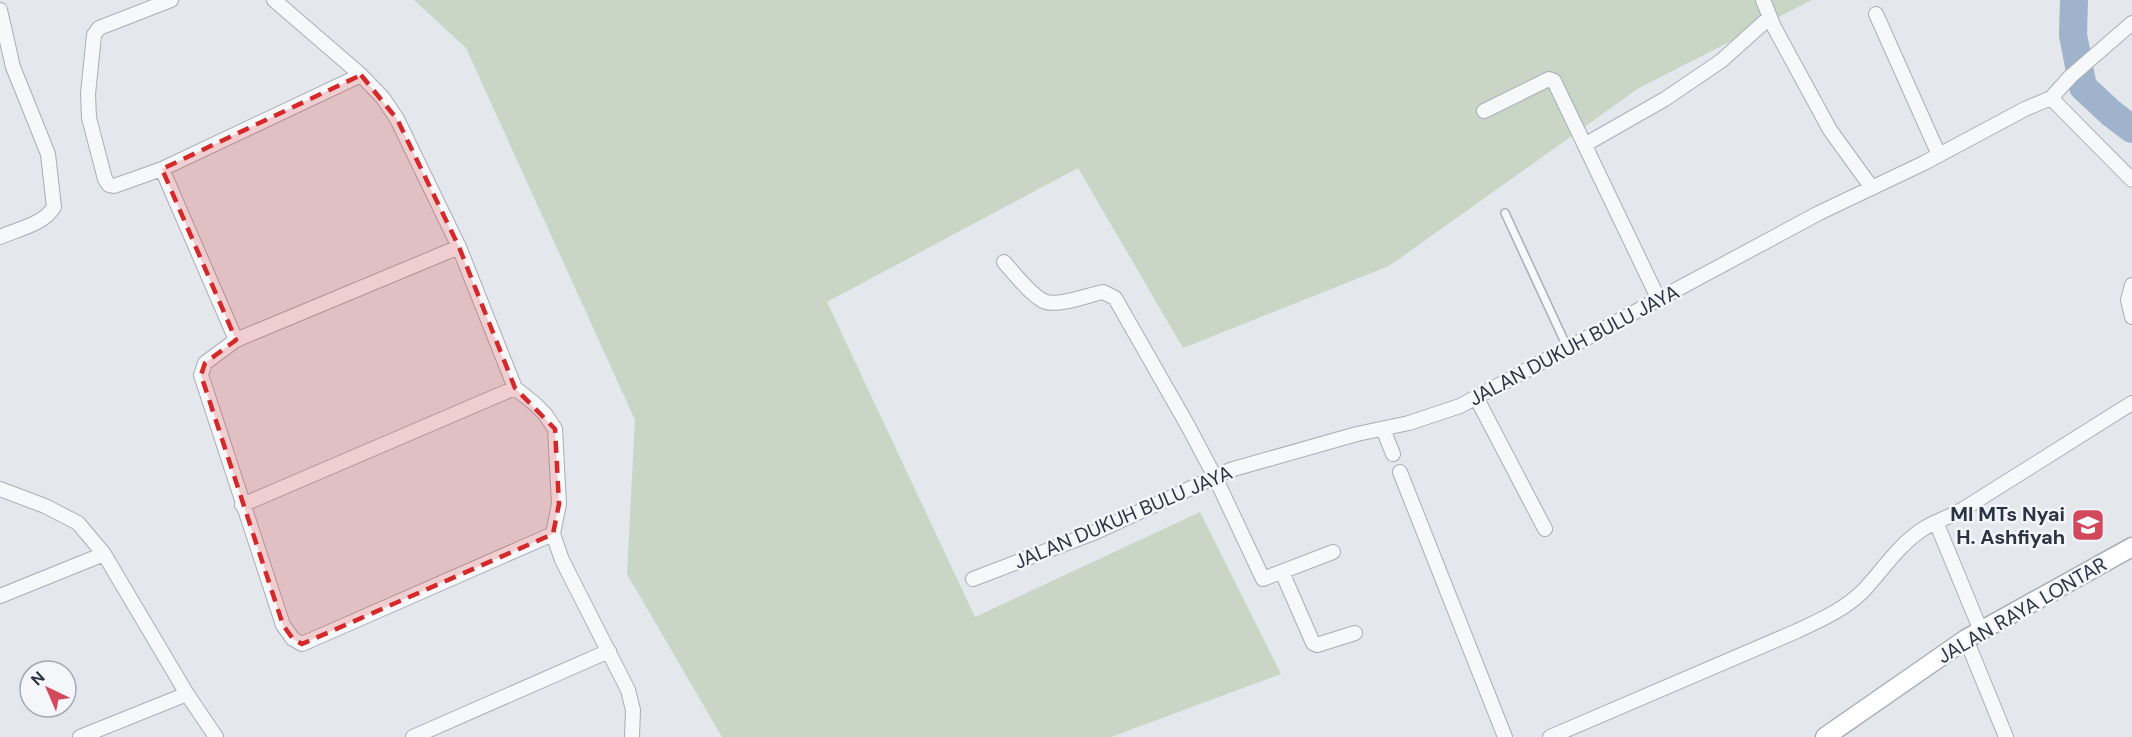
<svg xmlns="http://www.w3.org/2000/svg" width="2132" height="737" font-family="'DM Sans',sans-serif">
  <style>
    .green { fill: #c9d6c5 }
    .lines { fill: none; stroke-linecap: round; stroke-linejoin: round }
    .river { stroke: #9fb4cc; stroke-width: 28 }
    .lane-casing { stroke: #a9aeb7; stroke-width: 10 }
    .street-casing { stroke: #a9aeb7; stroke-width: 16 }
    .secondary-casing { stroke: #a9aeb7; stroke-width: 21 }
    .lane { stroke: #f7f8fa; stroke-width: 7 }
    .street { stroke: #f7f8fa; stroke-width: 14 }
    .secondary { stroke: #fff; stroke-width: 18 }
    .marked { fill: #d62828; fill-opacity: 0.2; stroke: #d62828; stroke-width: 4.5; stroke-dasharray: 12 8; stroke-linejoin: round }
    .labels { text-anchor: middle; stroke-width: 5; stroke-linejoin: round; paint-order: stroke }
    .street-label { font-size: 20px; fill: #2b3445; stroke: #f4f6f9 }
    .poi-label { font-size: 20px; font-weight: bold; fill: #2b3445; stroke: #f4f6f9; text-anchor: end }
  </style>
  <rect width="100%" height="100%" fill="#e4e7ec"/>
  <path class="green" d="M 414,0 L 1812,0 L 1639,88 L 1389,266 L 1183,348 L 1078,168 L 827,302 L 975,617 L 1200,512 L 1281,674 L 1111,737 L 722,737 L 627,574 L 635,420 L 466,48 Z"/>
  <g class="lines">
    <path class="river" d="M 2074,0 L 2073,35 L 2083,87 L 2111,113 L 2132,129"/>
    <defs>
      <path id="lane" d="M 1505,213 L 1568,349"/>
      <path id="street" d="M 171,0 L 99,28 L 94,35 L 88,94 L 89,118 L 105,179 L 109,185 L 114,186 L 162,169 L 361,75
        M 274,0 L 361,75 L 383,98 L 397,119 L 459,247 L 515,388 L 535,404 L 545,414 L 555,429 L 559,504 L 553,534 L 562,560 L 628,690 L 633,710 L 632,737
        M 1763,0 L 1774,27 L 1830,130 L 1872,188
        M 0,10 L 13,67 L 48,154 L 54,207 C 44,224 18,229 0,237
        M 1876,14 L 1939,155
        M 2051,98 L 2132,180
        M 1484,111 L 1549,79 L 1554,81 L 1659,300
        M 1586,144 L 1665,99 L 1721,61 L 1770,17
        M 162,169 L 236,340 L 205,363 L 201,375 L 283,625 L 293,639 L 302,644 L 553,534
        M 1004,262 C 1014,273 1033,298 1046,302 C 1060,306 1088,295 1103,292 L 1115,298 L 1188,426 L 1215,477 L 1263,579 L 1333,552
        M 2132,285 L 2128,300 L 2132,317
        M 236,340 L 459,247
        M 1476,397 L 1545,529
        M 1383,429 L 1393,454
        M 1400,472 L 1505,737
        M 0,489 L 45,506 L 78,523 L 104,554 L 187,694 L 216,737
        M 242,505 L 515,388
        M 1936,522 L 1981,631
        M 1282,572 L 1313,643 L 1317,645 L 1355,633
        M 973,579 L 1096,532 L 1230,470 L 1357,434 L 1409,423 L 1460,406 L 1819,213 L 1924,163 L 2025,109 L 2051,98 L 2071,76 L 2132,23
        M 0,596 L 104,554
        M 1966,639 L 2006,737
        M 80,737 L 187,694
        M 413,737 L 609,651
        M 1550,737 L 1797,631 C 1820,620 1844,610 1863,591 C 1882,571 1897,547 1920,531 C 1934,521 1951,517 1965,508 C 2021,473 2076,438 2132,403"/>
      <path id="secondary" d="M 1825,737 L 1966,639 L 2132,547"/>
    </defs>
    <use href="#lane" class="lane-casing"/>
    <use href="#street" class="street-casing"/>
    <use href="#secondary" class="secondary-casing"/>
    <use href="#lane" class="lane"/>
    <use href="#street" class="street"/>
    <use href="#secondary" class="secondary"/>
  </g>
  <path class="marked" d="M 361,75 L 397,119 L 459,247 L 515,388 L 555,429 L 559,504 L 553,534 L 302,644 L 293,639 L 283,625 L 201,375 L 205,363 L 236,340 L 162,169 Z"/>
  <defs>
    <symbol id="school-square" viewBox="-11 -11 22 22"><rect x="-9" y="-9" width="18" height="18" rx="4" fill="#d1495b" stroke="#f4f6f9"/><path d="M0-5L7-2L0 1L-7-2ZM-4 1L0 2.5L4 1V4Q0 6-4 4Z" fill="#fff"/></symbol>
  </defs>
  <g fill-rule="evenodd">
    <use href="#school-square" x="2069" y="506" width="38" height="38"/>
  </g>
  <g class="labels">
    <g class="street-label">
      <text transform="translate(1574 345) rotate(-28)" y="7">JALAN DUKUH BULU JAYA</text>
      <text transform="translate(1123 517) rotate(-23)" y="7">JALAN DUKUH BULU JAYA</text>
      <text transform="translate(2022 610) rotate(-30)" y="7">JALAN RAYA LONTAR</text>
    </g>
    <g class="poi-label">
      <text x="2065" y="521">MI MTs Nyai<tspan x="2065" dy="23">H. Ashfiyah</tspan></text>
    </g>
  </g>
  <g transform="translate(48 689) rotate(316)"><circle r="28" fill="#f4f6f9" stroke="#a4a8b1" stroke-width="1.5"/>
  <path d="M0-4.5L10 22L0 15L-10 22Z" fill="#d1495b"/>
  <text y="-9" font-size="16" font-weight="bold" text-anchor="middle" fill="#2b3445">N</text>
  </g>
</svg>
